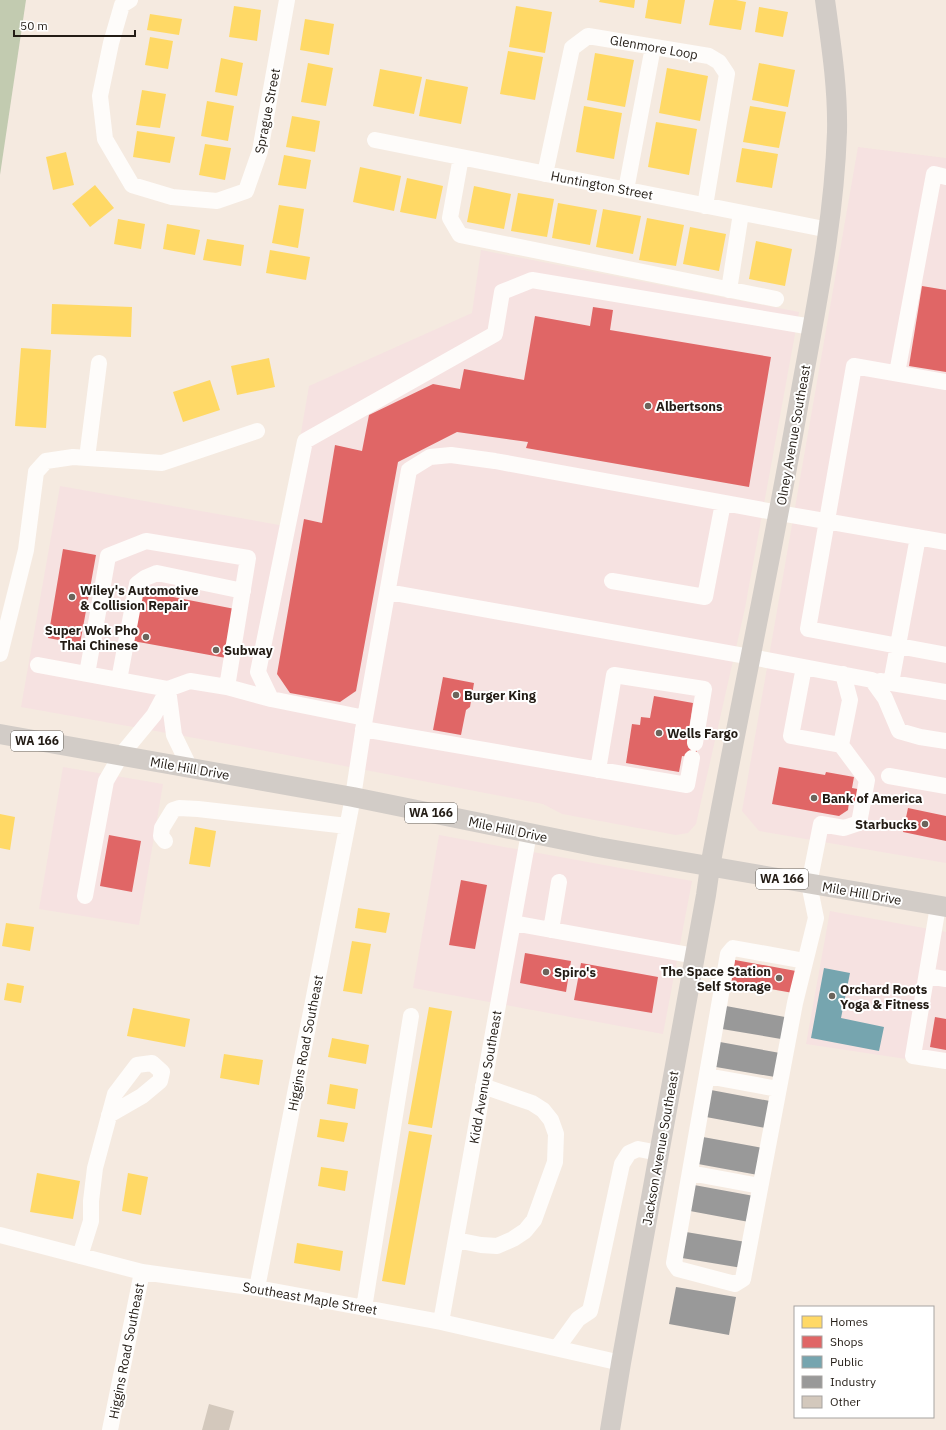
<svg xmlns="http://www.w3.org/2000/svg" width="946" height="1430" font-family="'IBM Plex Sans',sans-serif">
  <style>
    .commercial { fill: #f6e2e1 }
    .forest { fill: #c2cbb0 }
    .homes { fill: #ffd966 }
    .shops { fill: #e06666 }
    .public { fill: #76a5af }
    .industry { fill: #999 }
    .building { fill: #d3c8bc }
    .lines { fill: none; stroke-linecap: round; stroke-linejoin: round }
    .minor { stroke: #fefcfa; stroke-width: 16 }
    .major { stroke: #d2ccc7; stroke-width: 20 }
    .poi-dot { fill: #6c645c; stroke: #fff; stroke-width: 1.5 }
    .labels { text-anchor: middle; stroke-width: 4; stroke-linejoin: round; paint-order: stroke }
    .shield { fill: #fff; stroke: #65605b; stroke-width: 1 }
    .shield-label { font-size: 12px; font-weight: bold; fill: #231c15 }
    .street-label { font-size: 13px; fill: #231c15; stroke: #fff }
    .poi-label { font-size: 13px; font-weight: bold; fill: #231c15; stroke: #fff; text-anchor: start }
  </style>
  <rect width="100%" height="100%" fill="#f5eae0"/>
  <path class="commercial" d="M 858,147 L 946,158 L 946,863 L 759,831 L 742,811 Z
    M 481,250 L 799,312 L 745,608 L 696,824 L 688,833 L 676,835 L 562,814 L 543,804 L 245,747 L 21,707 L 60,486 L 285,526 L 309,386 L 472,313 Z
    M 63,767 L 163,784 L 139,925 L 39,909 Z
    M 439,835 L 692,881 L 663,1034 L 413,988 Z
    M 830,911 L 946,932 L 946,1065 L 806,1044 Z"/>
  <path class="forest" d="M 0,0 L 26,0 L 0,175 Z"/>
  <path class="homes" d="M 600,0 L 635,0 L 634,8 L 599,2 Z
    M 648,0 L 685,0 L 681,24 L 645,18 Z
    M 714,0 L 736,0 L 746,2 L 741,30 L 709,25 Z
    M 234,6 L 261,10 L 257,41 L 229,37 Z
    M 516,6 L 552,12 L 545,53 L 509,47 Z
    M 759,7 L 788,12 L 783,37 L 755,32 Z
    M 150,14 L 182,19 L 179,35 L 147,30 Z
    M 305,19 L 334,24 L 329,55 L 300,50 Z
    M 150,37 L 173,41 L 168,69 L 145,65 Z
    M 508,51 L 543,57 L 535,100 L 500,94 Z
    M 595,53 L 634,60 L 625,107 L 587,100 Z
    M 221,58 L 243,63 L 237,96 L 215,92 Z
    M 308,63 L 333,68 L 326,106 L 301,102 Z
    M 759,63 L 795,70 L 788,107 L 752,100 Z
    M 667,68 L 708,76 L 700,121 L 659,113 Z
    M 380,69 L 422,77 L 414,114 L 373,106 Z
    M 426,79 L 468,87 L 461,124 L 419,116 Z
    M 142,90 L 166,94 L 160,128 L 136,125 Z
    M 207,101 L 234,106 L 228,141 L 201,136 Z
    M 584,106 L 622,113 L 614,159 L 576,152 Z
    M 750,106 L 786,112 L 779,148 L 743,142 Z
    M 292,116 L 320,121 L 315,152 L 286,147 Z
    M 656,122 L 697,129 L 689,175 L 648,167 Z
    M 137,131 L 175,137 L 170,163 L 133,157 Z
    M 205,144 L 231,148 L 225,180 L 199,175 Z
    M 742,148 L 778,154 L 772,188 L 736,182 Z
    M 66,152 L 74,185 L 53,190 L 46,157 Z
    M 284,155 L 311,160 L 306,189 L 278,185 Z
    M 360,167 L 401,176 L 394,211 L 353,202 Z
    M 407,178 L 443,186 L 436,219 L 400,212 Z
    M 95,185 L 114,208 L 90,227 L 72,204 Z
    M 474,186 L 511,194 L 504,229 L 467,222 Z
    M 518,193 L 554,199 L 547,237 L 511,231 Z
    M 558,203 L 597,210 L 590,245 L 552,238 Z
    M 279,205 L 304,209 L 298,248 L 272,243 Z
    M 603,209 L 641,216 L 633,254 L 596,247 Z
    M 647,218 L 684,225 L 676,266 L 639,260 Z
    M 118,219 L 145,224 L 141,249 L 114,244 Z
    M 167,224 L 200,230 L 195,255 L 163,249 Z
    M 690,227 L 726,234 L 719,271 L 683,264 Z
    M 207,239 L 244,245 L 241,266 L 203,260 Z
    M 756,241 L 792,249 L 785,286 L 749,279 Z
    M 270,250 L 310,257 L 306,280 L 266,273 Z
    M 52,304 L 132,307 L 131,337 L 51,334 Z
    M 21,348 L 51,350 L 46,428 L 15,426 Z
    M 269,358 L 275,387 L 237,395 L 231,366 Z
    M 210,380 L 220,410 L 183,422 L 173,392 Z
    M 0,814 L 15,817 L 10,850 L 0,848 Z
    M 195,827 L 216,831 L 210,867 L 189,864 Z
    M 358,908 L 390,913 L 386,933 L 355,928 Z
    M 6,923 L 34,927 L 30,951 L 2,946 Z
    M 352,941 L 371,944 L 362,994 L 343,991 Z
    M 7,983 L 24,986 L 21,1003 L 4,1000 Z
    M 429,1007 L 452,1011 L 432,1128 L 408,1124 Z
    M 133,1008 L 190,1019 L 185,1047 L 127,1036 Z
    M 332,1038 L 369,1045 L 366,1064 L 328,1057 Z
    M 224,1054 L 263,1060 L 259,1085 L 220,1078 Z
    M 330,1084 L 358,1089 L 355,1109 L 327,1104 Z
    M 320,1119 L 348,1123 L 344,1142 L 317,1137 Z
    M 409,1131 L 432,1135 L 405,1285 L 382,1281 Z
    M 321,1167 L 348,1171 L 345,1191 L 318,1186 Z
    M 37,1173 L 80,1181 L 73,1219 L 30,1212 Z
    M 128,1173 L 148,1177 L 141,1215 L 122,1211 Z
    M 297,1243 L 343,1251 L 340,1271 L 294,1263 Z"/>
  <path class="shops" d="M 922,286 L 946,290 L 946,372 L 909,366 Z
    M 593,307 L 613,310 L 610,330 L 771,357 L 749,487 L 526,448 L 528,442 L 457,432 L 398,462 L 356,691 L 340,702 L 290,693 L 277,674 L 304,519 L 322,523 L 335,445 L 362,451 L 369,415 L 433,384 L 460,389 L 464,369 L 524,380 L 535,316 L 590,326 Z
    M 63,549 L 96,555 L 80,644 L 48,638 Z
    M 142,591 L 235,609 L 226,658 L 133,641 Z
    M 443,677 L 474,683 L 470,707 L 466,710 L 461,735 L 433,730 Z
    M 654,696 L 693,703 L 687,742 L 698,744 L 696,758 L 682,756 L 679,772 L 626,763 L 632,724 L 640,725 L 641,717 L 650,718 Z
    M 779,767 L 825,775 L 826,772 L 854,777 L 852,788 L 863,790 L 860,804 L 849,802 L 848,810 L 839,816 L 772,804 Z
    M 908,808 L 946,816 L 946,841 L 903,832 Z
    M 109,835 L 141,841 L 132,892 L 100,886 Z
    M 461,880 L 487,885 L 475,949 L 449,945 Z
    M 525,953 L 571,961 L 566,992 L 520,983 Z
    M 735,960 L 796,971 L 793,993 L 731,982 Z
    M 581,963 L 658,977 L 652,1013 L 574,1000 Z
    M 935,1017 L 946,1019 L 946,1050 L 930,1047 Z"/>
  <path class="public" d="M 824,968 L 850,973 L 841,1018 L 884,1027 L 879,1051 L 811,1038 Z"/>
  <path class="industry" d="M 726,1006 L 785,1017 L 781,1039 L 722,1029 Z
    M 720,1042 L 780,1053 L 775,1077 L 716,1067 Z
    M 711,1090 L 770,1101 L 766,1128 L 706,1117 Z
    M 703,1137 L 763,1148 L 758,1175 L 698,1164 Z
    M 694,1185 L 754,1196 L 749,1222 L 690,1211 Z
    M 686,1232 L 746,1242 L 742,1268 L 682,1258 Z
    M 676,1287 L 736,1297 L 729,1335 L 669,1324 Z"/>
  <path class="building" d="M 209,1404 L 234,1411 L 229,1430 L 202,1430 Z"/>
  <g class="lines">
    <path class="minor" d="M 130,0 L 122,5 L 111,43 L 100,96 L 105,139 L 132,185 L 172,197 L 217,201 L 246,191 L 260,151 L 287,0
      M 375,140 L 829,230
      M 461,157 L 450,218 L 460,235 L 776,299
      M 545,174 L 572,48 L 588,36 L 709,56 L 719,62 L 727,74 L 705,206
      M 626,190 L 653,47
      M 729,290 L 741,213
      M 897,373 L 934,174 L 946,177
      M 946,382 L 854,366 L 808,629 L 946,655
      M 87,458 L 99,363
      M 612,581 L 705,597 L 723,503
      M 388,592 L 751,657 L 872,680 L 885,698 L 899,731 L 920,737 L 946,741
      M 0,654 L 26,550 L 36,472 L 46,461 L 73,457 L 162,463 L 257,431
      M 38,665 L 168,689 L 190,681 L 227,687 L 248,558 L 146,541 L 108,556 L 87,674
      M 804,667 L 791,736 L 841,745 L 867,780 L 859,823 L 844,828 L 821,824 L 809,884 L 816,918 L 795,1003 L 743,1279 L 735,1284 L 678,1269 L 674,1263 L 728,954 L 733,948 L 805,961
      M 119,680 L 137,584 L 145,578 L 157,573 L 243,591
      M 880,681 L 946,692
      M 891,683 L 918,537
      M 227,687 L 271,699
      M 365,718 L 271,699 L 258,672 L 305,441 L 495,334 L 502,292 L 532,280 L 812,327
      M 363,729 L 687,785 L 692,758
      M 841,745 L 850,700 L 843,674
      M 598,770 L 614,675 L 704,689 L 695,743
      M 889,776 L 946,786
      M 165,841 L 161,836 L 162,828 L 173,810 L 179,808 L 198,809 L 347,826
      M 85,896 L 106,781 L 121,755 L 154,715 L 168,689 L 174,735 L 190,768
      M 938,906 L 913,1056 L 946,1061
      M 513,923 L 695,956
      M 551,930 L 559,882
      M 927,976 L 946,979
      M 707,1076 L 778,1089
      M 690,1173 L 760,1186
      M 0,1235 L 142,1272 L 257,1288 L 441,1322 L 621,1363
      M 456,1240 L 481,1245 L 497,1246 L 513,1239 L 525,1231 L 534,1220 L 555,1162 L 556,1134 L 551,1120 L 543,1110 L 532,1103 L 483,1086
      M 80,1256 L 91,1221 L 91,1201 L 95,1168 L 115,1094 L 137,1065 L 152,1063 L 162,1072 L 160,1081 L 142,1096 L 109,1115
      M 257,1288 L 353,797 L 365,718 L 409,470 L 430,457 L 451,455 L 495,461 L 779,513 L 946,542
      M 364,1308 L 411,1016
      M 441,1322 L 529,833
      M 557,1348 L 578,1319 L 590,1311 L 596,1285 L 622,1164 L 629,1153 L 638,1149 L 659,1153
      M 110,1430 L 142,1272"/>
    <path class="major" d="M 0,734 L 353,797 L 598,847 L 946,907
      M 610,1430 L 621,1363 L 706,895 L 710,867 C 738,714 771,561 798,407 C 814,316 834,225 837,132 C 838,88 831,44 825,0"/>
  </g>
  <g class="poi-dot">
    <circle cx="648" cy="406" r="4"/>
    <circle cx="72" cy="597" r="4"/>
    <circle cx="146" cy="637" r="4"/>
    <circle cx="216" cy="650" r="4"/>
    <circle cx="456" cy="695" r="4"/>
    <circle cx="659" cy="733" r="4"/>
    <circle cx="814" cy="798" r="4"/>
    <circle cx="925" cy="824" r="4"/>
    <circle cx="546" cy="972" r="4"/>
    <circle cx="779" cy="978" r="4"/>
    <circle cx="832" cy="996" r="4"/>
  </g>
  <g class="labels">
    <g class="shield">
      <rect x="11" y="731" width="52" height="20" rx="3"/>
      <rect x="405" y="803" width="52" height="20" rx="3"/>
      <rect x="756" y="869" width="52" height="20" rx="3"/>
    </g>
    <g class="shield-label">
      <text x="37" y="745">WA 166</text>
      <text x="431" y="817">WA 166</text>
      <text x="782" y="883">WA 166</text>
    </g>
    <g class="street-label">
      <text transform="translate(654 47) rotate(10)" y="5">Glenmore Loop</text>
      <text transform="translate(267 111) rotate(-79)" y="5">Sprague Street</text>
      <text transform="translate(602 185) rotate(11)" y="5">Huntington Street</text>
      <text transform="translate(793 435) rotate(-80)" y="5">Olney Avenue Southeast</text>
      <text transform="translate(190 768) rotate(10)" y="5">Mile Hill Drive</text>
      <text transform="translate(508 829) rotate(12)" y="5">Mile Hill Drive</text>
      <text transform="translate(862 893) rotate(10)" y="5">Mile Hill Drive</text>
      <text transform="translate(305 1043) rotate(-79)" y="5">Higgins Road Southeast</text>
      <text transform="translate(485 1077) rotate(-80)" y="5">Kidd Avenue Southeast</text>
      <text transform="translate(660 1148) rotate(-80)" y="5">Jackson Avenue Southeast</text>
      <text transform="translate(310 1298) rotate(10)" y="5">Southeast Maple Street</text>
      <text transform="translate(126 1351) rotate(-79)" y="5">Higgins Road Southeast</text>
    </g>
    <g class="poi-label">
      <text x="656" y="411">Albertsons</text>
      <text x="80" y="595">Wiley's Automotive<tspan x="80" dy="15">&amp; Collision Repair</tspan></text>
      <text x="138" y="635" text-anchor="end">Super Wok Pho<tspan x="138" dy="15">Thai Chinese</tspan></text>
      <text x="224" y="655">Subway</text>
      <text x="464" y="700">Burger King</text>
      <text x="667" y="738">Wells Fargo</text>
      <text x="822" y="803">Bank of America</text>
      <text x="917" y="829" text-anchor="end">Starbucks</text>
      <text x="771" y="976" text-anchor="end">The Space Station<tspan x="771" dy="15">Self Storage</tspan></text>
      <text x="554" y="977">Spiro's</text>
      <text x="840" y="994">Orchard Roots<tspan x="840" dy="15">Yoga &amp; Fitness</tspan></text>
    </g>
  </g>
  <rect x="794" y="1306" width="140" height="112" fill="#ffffff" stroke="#a7a4a1"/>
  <rect x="802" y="1316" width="20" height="12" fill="#ffd966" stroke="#a7a4a1"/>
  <text x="830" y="1326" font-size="12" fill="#231c15">Homes</text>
  <rect x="802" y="1336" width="20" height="12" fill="#e06666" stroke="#a7a4a1"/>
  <text x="830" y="1346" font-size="12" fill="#231c15">Shops</text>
  <rect x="802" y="1356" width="20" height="12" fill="#76a5af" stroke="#a7a4a1"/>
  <text x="830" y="1366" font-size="12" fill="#231c15">Public</text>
  <rect x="802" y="1376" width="20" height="12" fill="#999999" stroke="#a7a4a1"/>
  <text x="830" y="1386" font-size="12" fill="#231c15">Industry</text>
  <rect x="802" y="1396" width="20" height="12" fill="#d3c8bc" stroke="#a7a4a1"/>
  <text x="830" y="1406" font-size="12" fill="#231c15">Other</text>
  <path d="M14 30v6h121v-6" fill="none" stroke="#231c15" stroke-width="2"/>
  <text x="20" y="30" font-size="12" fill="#231c15" stroke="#ffffff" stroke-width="3" paint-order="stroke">50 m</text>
</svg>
